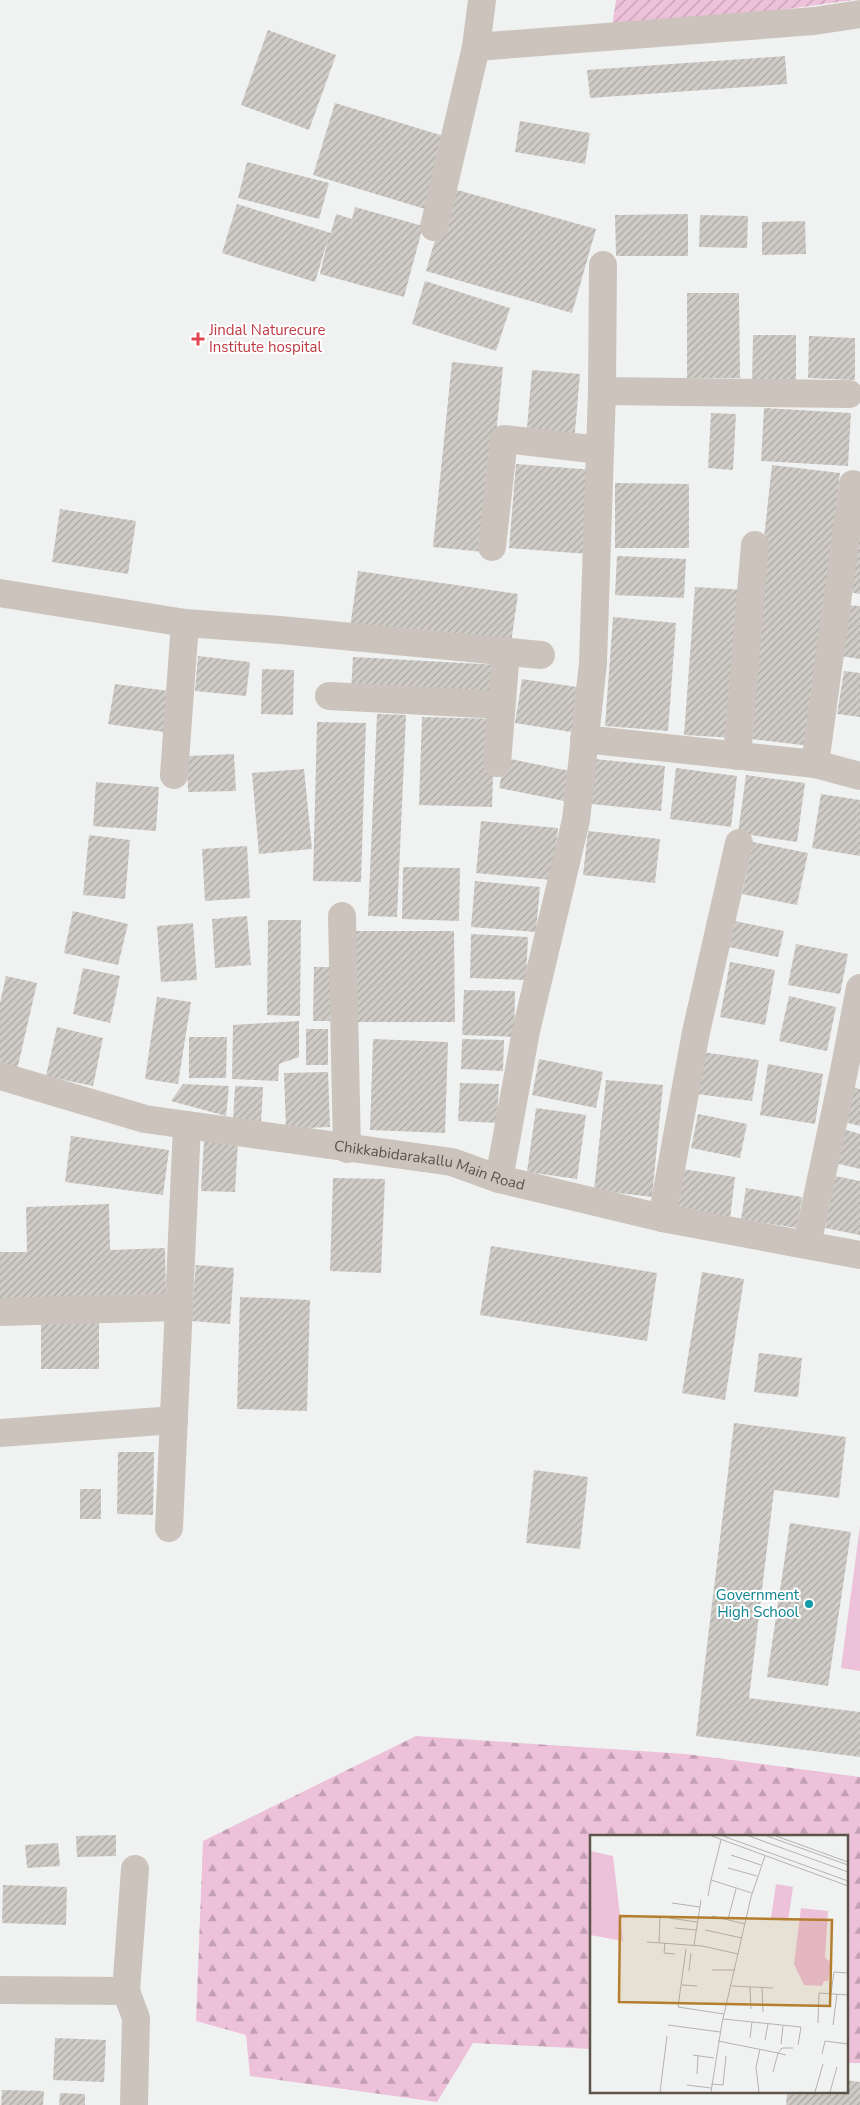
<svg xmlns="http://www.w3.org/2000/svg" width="860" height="2105" font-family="'Nunito Sans',sans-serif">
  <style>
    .forest { fill: url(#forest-firs) }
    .park { fill: #edc1da }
    .garden { fill: url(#garden-furrows) }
    .building { fill: url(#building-hatch) }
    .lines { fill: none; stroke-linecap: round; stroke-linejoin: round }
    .minor { stroke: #ccc4bc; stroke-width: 28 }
    .health-dot { fill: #e0444e; stroke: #fff; stroke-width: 2 }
    .culture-dot { fill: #0f9aa8; stroke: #fff; stroke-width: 2 }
    .labels { text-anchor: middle; stroke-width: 4; stroke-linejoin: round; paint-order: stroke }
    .health-label { font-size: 15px; fill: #be3a42; stroke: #fff; text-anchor: start }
    .street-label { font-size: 15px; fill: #5c5349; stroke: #fff }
    .culture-label { font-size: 15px; fill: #0d838f; stroke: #fff; text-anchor: end }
    .inset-road { fill: none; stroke: #b5b2ae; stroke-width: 1 }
    .view { fill: #b37f2f; fill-opacity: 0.15; stroke: #b37f2f; stroke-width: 2.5 }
    .inset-edge { fill: none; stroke: #5c5349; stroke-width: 2.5 }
  </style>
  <defs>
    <pattern id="forest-firs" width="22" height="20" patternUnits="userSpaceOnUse" patternTransform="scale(1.25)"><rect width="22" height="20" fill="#edc1da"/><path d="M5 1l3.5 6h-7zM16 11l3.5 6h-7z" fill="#c39fb3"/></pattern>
    <pattern id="garden-furrows" width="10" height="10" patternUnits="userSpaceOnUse" patternTransform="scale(1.25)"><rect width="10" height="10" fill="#edc1da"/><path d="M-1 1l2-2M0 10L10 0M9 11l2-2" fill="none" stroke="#c39fb3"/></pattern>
    <pattern id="building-hatch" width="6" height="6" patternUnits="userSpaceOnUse" patternTransform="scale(1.25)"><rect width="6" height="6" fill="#cfccc7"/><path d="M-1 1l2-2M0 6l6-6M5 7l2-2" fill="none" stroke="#aba8a4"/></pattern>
  </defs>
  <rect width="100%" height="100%" fill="#f0f2f2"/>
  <path class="forest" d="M 416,1736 L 686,1754 L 860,1777 L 860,2063 L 846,2063 L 846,1836 L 591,1836 L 591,2049 L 473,2043 L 437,2102 L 250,2076 L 246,2035 L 196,2021 L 203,1841 Z"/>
  <path class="park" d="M 860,1526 L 860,1671 L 841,1668 Z"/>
  <path class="garden" d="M 616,0 L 853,0 L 611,33 Z"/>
  <path class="building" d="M 268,30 L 336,55 L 309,130 L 241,105 Z
    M 785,56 L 787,84 L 590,98 L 587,70 Z
    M 335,103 L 447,137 L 425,209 L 313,175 Z
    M 520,121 L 590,133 L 585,164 L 515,152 Z
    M 247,162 L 329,183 L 319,219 L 238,198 Z
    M 450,188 L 596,229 L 572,313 L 426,271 Z
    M 237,204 L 331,233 L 336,214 L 352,219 L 355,207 L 423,226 L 404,297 L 320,274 L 328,239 L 315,282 L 222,253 Z
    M 688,214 L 688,256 L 616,256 L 615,215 Z
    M 700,215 L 748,216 L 747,248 L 699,247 Z
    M 805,221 L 806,254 L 762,255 L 762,222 Z
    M 425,281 L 510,308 L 496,351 L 412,324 Z
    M 687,293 L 739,293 L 740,378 L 687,378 Z
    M 753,335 L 796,335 L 796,384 L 752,384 Z
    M 809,336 L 855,338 L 855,380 L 808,378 Z
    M 452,362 L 503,367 L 484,552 L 433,547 Z
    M 532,370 L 580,374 L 574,443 L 526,439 Z
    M 764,408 L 851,413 L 848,466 L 761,461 Z
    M 711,413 L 736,414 L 733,470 L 708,468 Z
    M 516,464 L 595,470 L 588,554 L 509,548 Z
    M 772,465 L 840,473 L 810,746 L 742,738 Z
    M 615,483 L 689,484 L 689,548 L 615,548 Z
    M 60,509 L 136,521 L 128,574 L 52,562 Z
    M 860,526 L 860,594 L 849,592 Z
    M 617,556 L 686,559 L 684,598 L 615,595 Z
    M 358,571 L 518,594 L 510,650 L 350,628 Z
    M 695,587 L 746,590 L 736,738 L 684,735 Z
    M 845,605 L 860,606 L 860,659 L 839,656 Z
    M 613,617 L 676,623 L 668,731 L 605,726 Z
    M 198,656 L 250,662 L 246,696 L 195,691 Z
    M 353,657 L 500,665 L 498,699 L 351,691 Z
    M 262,669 L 294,670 L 293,715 L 261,714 Z
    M 844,671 L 860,673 L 860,717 L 837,714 Z
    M 522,679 L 584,688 L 577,733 L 515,723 Z
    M 115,684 L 169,691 L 164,732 L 108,724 Z
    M 377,714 L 406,715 L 397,917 L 368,916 Z
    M 422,717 L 495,719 L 492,807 L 419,805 Z
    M 317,722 L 366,723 L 361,882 L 313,881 Z
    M 234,754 L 236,791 L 188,792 L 187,756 Z
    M 505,758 L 570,771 L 564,801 L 499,788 Z
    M 595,759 L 665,766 L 661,811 L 591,804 Z
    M 676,768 L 737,776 L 731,827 L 670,819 Z
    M 304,769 L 312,849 L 259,854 L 252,773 Z
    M 746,775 L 805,783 L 797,842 L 738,833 Z
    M 96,782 L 159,787 L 156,831 L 93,826 Z
    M 821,794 L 860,800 L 860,856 L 812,848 Z
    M 481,821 L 558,828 L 552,880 L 476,873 Z
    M 588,831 L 660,839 L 655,883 L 583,875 Z
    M 89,835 L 130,840 L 125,899 L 83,895 Z
    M 753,842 L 808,853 L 797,905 L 742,894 Z
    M 247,846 L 250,898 L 205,901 L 202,849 Z
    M 403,867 L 460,868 L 459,921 L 402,919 Z
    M 475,881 L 540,887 L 536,932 L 471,927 Z
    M 73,911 L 128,924 L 118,965 L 64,953 Z
    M 247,916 L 251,965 L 215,968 L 212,919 Z
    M 268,920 L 301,920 L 300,1016 L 267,1015 Z
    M 735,921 L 784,931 L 778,957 L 729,947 Z
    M 193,923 L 197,980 L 161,982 L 157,926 Z
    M 352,931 L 454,931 L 455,1022 L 352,1022 Z
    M 471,934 L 528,937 L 526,980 L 470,978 Z
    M 796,944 L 848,954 L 840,994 L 788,985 Z
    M 730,962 L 775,970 L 765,1025 L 720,1017 Z
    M 314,967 L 331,967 L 330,1021 L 313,1021 Z
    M 83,968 L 120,976 L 110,1023 L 73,1014 Z
    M 6,976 L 37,983 L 17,1070 L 0,1066 L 0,1003 Z
    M 464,990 L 515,991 L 514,1037 L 462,1035 Z
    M 789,996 L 836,1007 L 827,1051 L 779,1041 Z
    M 157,997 L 191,1002 L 178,1084 L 145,1079 Z
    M 299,1021 L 299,1057 L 279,1064 L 278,1081 L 232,1079 L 233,1025 Z
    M 57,1027 L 103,1038 L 93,1086 L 46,1076 Z
    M 306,1029 L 328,1029 L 328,1065 L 306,1065 Z
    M 189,1037 L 227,1037 L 226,1078 L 189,1078 Z
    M 373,1039 L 448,1042 L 445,1133 L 370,1130 Z
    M 462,1039 L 504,1040 L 503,1071 L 461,1069 Z
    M 702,1052 L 759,1060 L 752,1101 L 696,1094 Z
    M 539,1059 L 603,1072 L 596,1108 L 532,1095 Z
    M 768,1064 L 823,1074 L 815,1124 L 760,1115 Z
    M 328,1072 L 330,1127 L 286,1129 L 284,1073 Z
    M 606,1080 L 663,1085 L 652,1197 L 594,1190 Z
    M 460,1083 L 499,1084 L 497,1123 L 458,1121 Z
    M 183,1084 L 229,1086 L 226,1116 L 171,1101 Z
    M 846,1085 L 860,1089 L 860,1126 L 837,1120 Z
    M 235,1086 L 263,1087 L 261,1123 L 233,1121 Z
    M 536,1108 L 586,1115 L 577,1179 L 527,1172 Z
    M 698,1114 L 747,1124 L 740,1158 L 691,1148 Z
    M 843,1129 L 860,1134 L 860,1169 L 835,1163 Z
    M 71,1136 L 169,1150 L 163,1195 L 65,1182 Z
    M 204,1140 L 238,1142 L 235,1192 L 201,1191 Z
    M 682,1169 L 735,1177 L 730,1219 L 675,1211 Z
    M 835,1176 L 860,1181 L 860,1235 L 825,1228 Z
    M 333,1178 L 385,1179 L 381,1273 L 330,1271 Z
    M 746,1188 L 802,1197 L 797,1228 L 741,1219 Z
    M 109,1204 L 110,1250 L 165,1248 L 166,1296 L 0,1301 L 0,1252 L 27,1252 L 26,1207 Z
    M 491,1246 L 657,1273 L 647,1341 L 480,1315 Z
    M 196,1265 L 234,1268 L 230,1324 L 191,1321 Z
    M 702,1272 L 744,1279 L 725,1400 L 682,1393 Z
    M 240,1297 L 310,1300 L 307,1411 L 237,1409 Z
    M 41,1323 L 99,1323 L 99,1369 L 41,1369 Z
    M 759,1353 L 802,1358 L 798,1397 L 754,1392 Z
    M 734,1423 L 846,1437 L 839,1498 L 774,1490 L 749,1698 L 860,1712 L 860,1757 L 696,1736 Z
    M 118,1452 L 154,1452 L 153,1515 L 117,1514 Z
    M 534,1470 L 588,1477 L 580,1549 L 526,1543 Z
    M 80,1489 L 101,1489 L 101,1519 L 80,1519 Z
    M 790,1523 L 851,1532 L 828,1686 L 767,1677 Z
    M 116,1835 L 116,1856 L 77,1857 L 76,1836 Z
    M 58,1843 L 60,1866 L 27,1868 L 25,1845 Z
    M 3,1885 L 67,1887 L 66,1925 L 2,1923 Z
    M 55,2038 L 106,2040 L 104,2082 L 53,2080 Z
    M 846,2080 L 860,2082 L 860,2105 L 786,2105 L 787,2091 L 846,2091 Z
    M 2,2090 L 44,2091 L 43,2105 L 1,2105 Z
    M 60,2093 L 85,2094 L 85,2105 L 59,2105 Z"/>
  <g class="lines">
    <g class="minor">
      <path d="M 476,47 L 814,21 L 860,14"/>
      <path d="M 434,227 L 476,47 L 482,0"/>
      <path d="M 602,391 L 849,394"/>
      <path d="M 492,547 L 504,439 L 600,450"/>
      <path d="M 0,593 L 185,623 L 280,630 L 541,655"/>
      <path d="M 329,696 L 501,705"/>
      <path d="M 584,739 L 815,764 L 860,776"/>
      <path d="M 737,756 L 755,545"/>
      <path d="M 497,763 L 506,652"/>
      <path d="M 815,764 L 853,484"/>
      <path d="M 174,775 L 185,623"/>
      <path d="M 342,916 L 347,1149"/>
      <path id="s1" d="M 0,1076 L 145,1119 L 452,1162 L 499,1179 L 662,1218 L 860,1255"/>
      <path d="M 499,1179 L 526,1031 L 576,820 L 593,663 L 602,391 L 603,265"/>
      <path d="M 662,1218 L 696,1032 L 739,843"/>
      <path d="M 807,1245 L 844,1071 L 860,988"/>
      <path d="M 0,1312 L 179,1307"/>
      <path d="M 0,1433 L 174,1420"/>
      <path d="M 169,1528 L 187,1125"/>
      <path d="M 0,1990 L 126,1991 L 136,2018 L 134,2105"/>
      <path d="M 126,1991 L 135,1869"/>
    </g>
  </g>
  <path class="health-dot" d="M195.5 331.5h5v5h5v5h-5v5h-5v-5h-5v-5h5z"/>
  <circle class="culture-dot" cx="809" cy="1604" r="5"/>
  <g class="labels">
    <g class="health-label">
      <text x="209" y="335">Jindal Naturecure<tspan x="209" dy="17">Institute hospital</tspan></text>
    </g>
    <g class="street-label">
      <text dy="5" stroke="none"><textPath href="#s1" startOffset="440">Chikkabidarakallu Main Road</textPath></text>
    </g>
    <g class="culture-label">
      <text x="799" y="1600">Government<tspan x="799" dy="17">High School</tspan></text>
    </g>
  </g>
  <g transform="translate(590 1835)">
    <rect width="258" height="258" fill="#f0f2f2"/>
    <path d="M 211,73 L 238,76 L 235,123 L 241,127 L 238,146 L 234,146 L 232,151 L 214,150 L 204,129 Z" fill="#edc1da"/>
    <path d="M 186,49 L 203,52 L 198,86 L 181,83 Z" fill="#edc1da"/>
    <path d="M 0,16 L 23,21 L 33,106 L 0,100 Z" fill="#edc1da"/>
    <path class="inset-road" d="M 122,1 L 258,51M 133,1 L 258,46M 159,1 L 258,37M 177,1 L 258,30M 186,1 L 258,27M 131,5 L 121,45 L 162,58M 141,20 L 171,30M 138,33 L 167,41M 118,61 L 121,45M 82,68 L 110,72M 122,81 L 155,89M 79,83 L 107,87M 138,84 L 146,54M 85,93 L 106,95M 115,95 L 152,103M 57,107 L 112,111 L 148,119M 69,108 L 70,83M 75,108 L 74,118 L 85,119M 104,110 L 111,65M 96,114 L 88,172 L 134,179M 122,135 L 145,135M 99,136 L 101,118M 92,150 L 107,151M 142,151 L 183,153M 160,152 L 161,174M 172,152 L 173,177M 241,158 L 244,137 L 258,138M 133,184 L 211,192 L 208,210M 228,188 L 229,158 L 258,160M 78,190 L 130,197M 243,190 L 247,159M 160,203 L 162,187M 175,205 L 178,189M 128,206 L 188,218 L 192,213 L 203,213M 191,209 L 193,191M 232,219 L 235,206 L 258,209M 103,220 L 124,223M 183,237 L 188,218 L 196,220M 107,239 L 108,221M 121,249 L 133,250 L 136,221M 97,250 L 121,253M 70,257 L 77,201M 121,257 L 132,188 L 161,62 L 175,21M 169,257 L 166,232 L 170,214M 225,257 L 233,229M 240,257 L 247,232"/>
    <path class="view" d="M 30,81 L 242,85 L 240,171 L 29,167 Z"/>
    <rect width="258" height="258" class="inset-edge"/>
  </g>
</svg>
